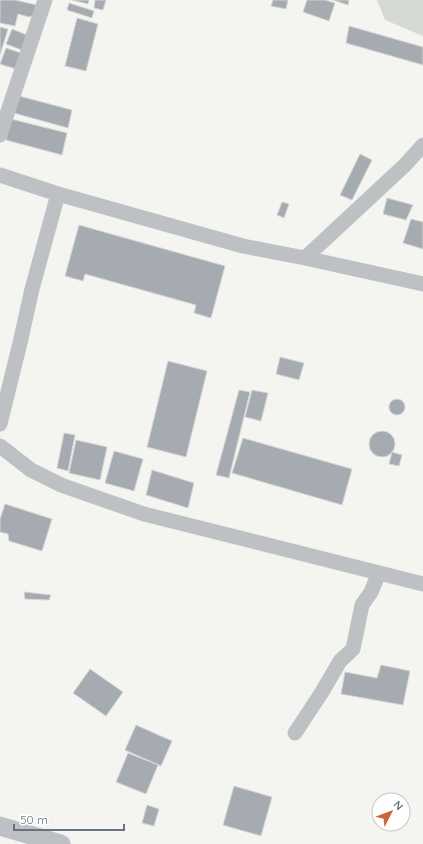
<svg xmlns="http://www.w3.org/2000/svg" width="423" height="844" font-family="Quicksand,sans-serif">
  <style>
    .green { fill: #d5dad3 }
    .building { fill: #a5abb0; stroke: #d5d5d4 }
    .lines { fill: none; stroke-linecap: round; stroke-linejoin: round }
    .minor { stroke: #bec1c4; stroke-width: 15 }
    .tertiary { stroke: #bec1c4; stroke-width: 19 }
  </style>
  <rect width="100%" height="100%" fill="#f4f4f1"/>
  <path class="green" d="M 377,0 L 423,0 L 423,36 L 385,20 Z"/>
  <path class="building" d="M 0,0 L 15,0 L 37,5 L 35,15 L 29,17 L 18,14 L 15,26 L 0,23 Z
    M 72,0 L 89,0 L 88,4 Z
    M 95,0 L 106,0 L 103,10 L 94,8 Z
    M 273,0 L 288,0 L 286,9 L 271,6 Z
    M 307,0 L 325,0 L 335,3 L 329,21 L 303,12 Z
    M 333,0 L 349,0 L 348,5 Z
    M 69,3 L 94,11 L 92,18 L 67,10 Z
    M 77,18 L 98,24 L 86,71 L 65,66 Z
    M 349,26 L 423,47 L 423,65 L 346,43 Z
    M 0,27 L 8,29 L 0,55 Z
    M 12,29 L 27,35 L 22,50 L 6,44 Z
    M 6,48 L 21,53 L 16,69 L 0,64 Z
    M 19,96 L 72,110 L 68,128 L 14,113 Z
    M 11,119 L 67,133 L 62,155 L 6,140 Z
    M 360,154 L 372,160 L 352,200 L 340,195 Z
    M 387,198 L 413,205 L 406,220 L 383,214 Z
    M 282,202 L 289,204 L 284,218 L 277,215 Z
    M 411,219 L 423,222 L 423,249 L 403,243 Z
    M 79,225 L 225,266 L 211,318 L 194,313 L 196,305 L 85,274 L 83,281 L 65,276 Z
    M 280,357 L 304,363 L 299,380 L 276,374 Z
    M 168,361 L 207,371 L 186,457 L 147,447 Z
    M 239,390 L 250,392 L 229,478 L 216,475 Z
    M 252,390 L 268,393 L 261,421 L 245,417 Z
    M389 407a8 8 0 1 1 16 0a8 8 0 1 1-16 0Z
    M369 444a13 13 0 1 1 26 0a13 13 0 1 1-26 0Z
    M 64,433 L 75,435 L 68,471 L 57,468 Z
    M 243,438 L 352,469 L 342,505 L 232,473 Z
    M 76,440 L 107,447 L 100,480 L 69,473 Z
    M 114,451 L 143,459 L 134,491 L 105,483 Z
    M 392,452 L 402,455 L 399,466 L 389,464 Z
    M 152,470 L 194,483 L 188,508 L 146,495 Z
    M 5,504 L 52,519 L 42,551 L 9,541 L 8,534 L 0,532 L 0,519 Z
    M 24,592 L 51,595 L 49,600 L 25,599 Z
    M 381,665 L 410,671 L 403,705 L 341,694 L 345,672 L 377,678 Z
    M 90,669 L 123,692 L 106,716 L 73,693 Z
    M 136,725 L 172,741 L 161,766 L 125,750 Z
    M 128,753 L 158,765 L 146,794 L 116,782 Z
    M 234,786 L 272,797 L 261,836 L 223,825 Z
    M 147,805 L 159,809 L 154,826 L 142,823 Z"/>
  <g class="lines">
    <path class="minor" d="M 0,135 L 45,0
      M 0,175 L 58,194 L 32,289 L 20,343 L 0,424
      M 58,194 L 243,246 L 305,258 L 423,284
      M 305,258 L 405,165 L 423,145
      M 0,446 L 31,470 L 61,485 L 144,514 L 423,584
      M 295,733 L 322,692 L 340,661 L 353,649 L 362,605 L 371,592 L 379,573"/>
    <path class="tertiary" d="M 0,826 L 61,844"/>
  </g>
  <g transform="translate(391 812) rotate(48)"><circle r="19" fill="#ffffff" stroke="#c2c7cb"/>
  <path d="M0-3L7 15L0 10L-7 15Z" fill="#cb643b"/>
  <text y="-6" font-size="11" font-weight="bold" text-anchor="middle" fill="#67737e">N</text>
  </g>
  <path d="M14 824v6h110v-6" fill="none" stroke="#67737e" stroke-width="2"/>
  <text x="20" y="824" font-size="12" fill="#67737e" stroke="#ffffff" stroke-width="3" paint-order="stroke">50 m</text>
</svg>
